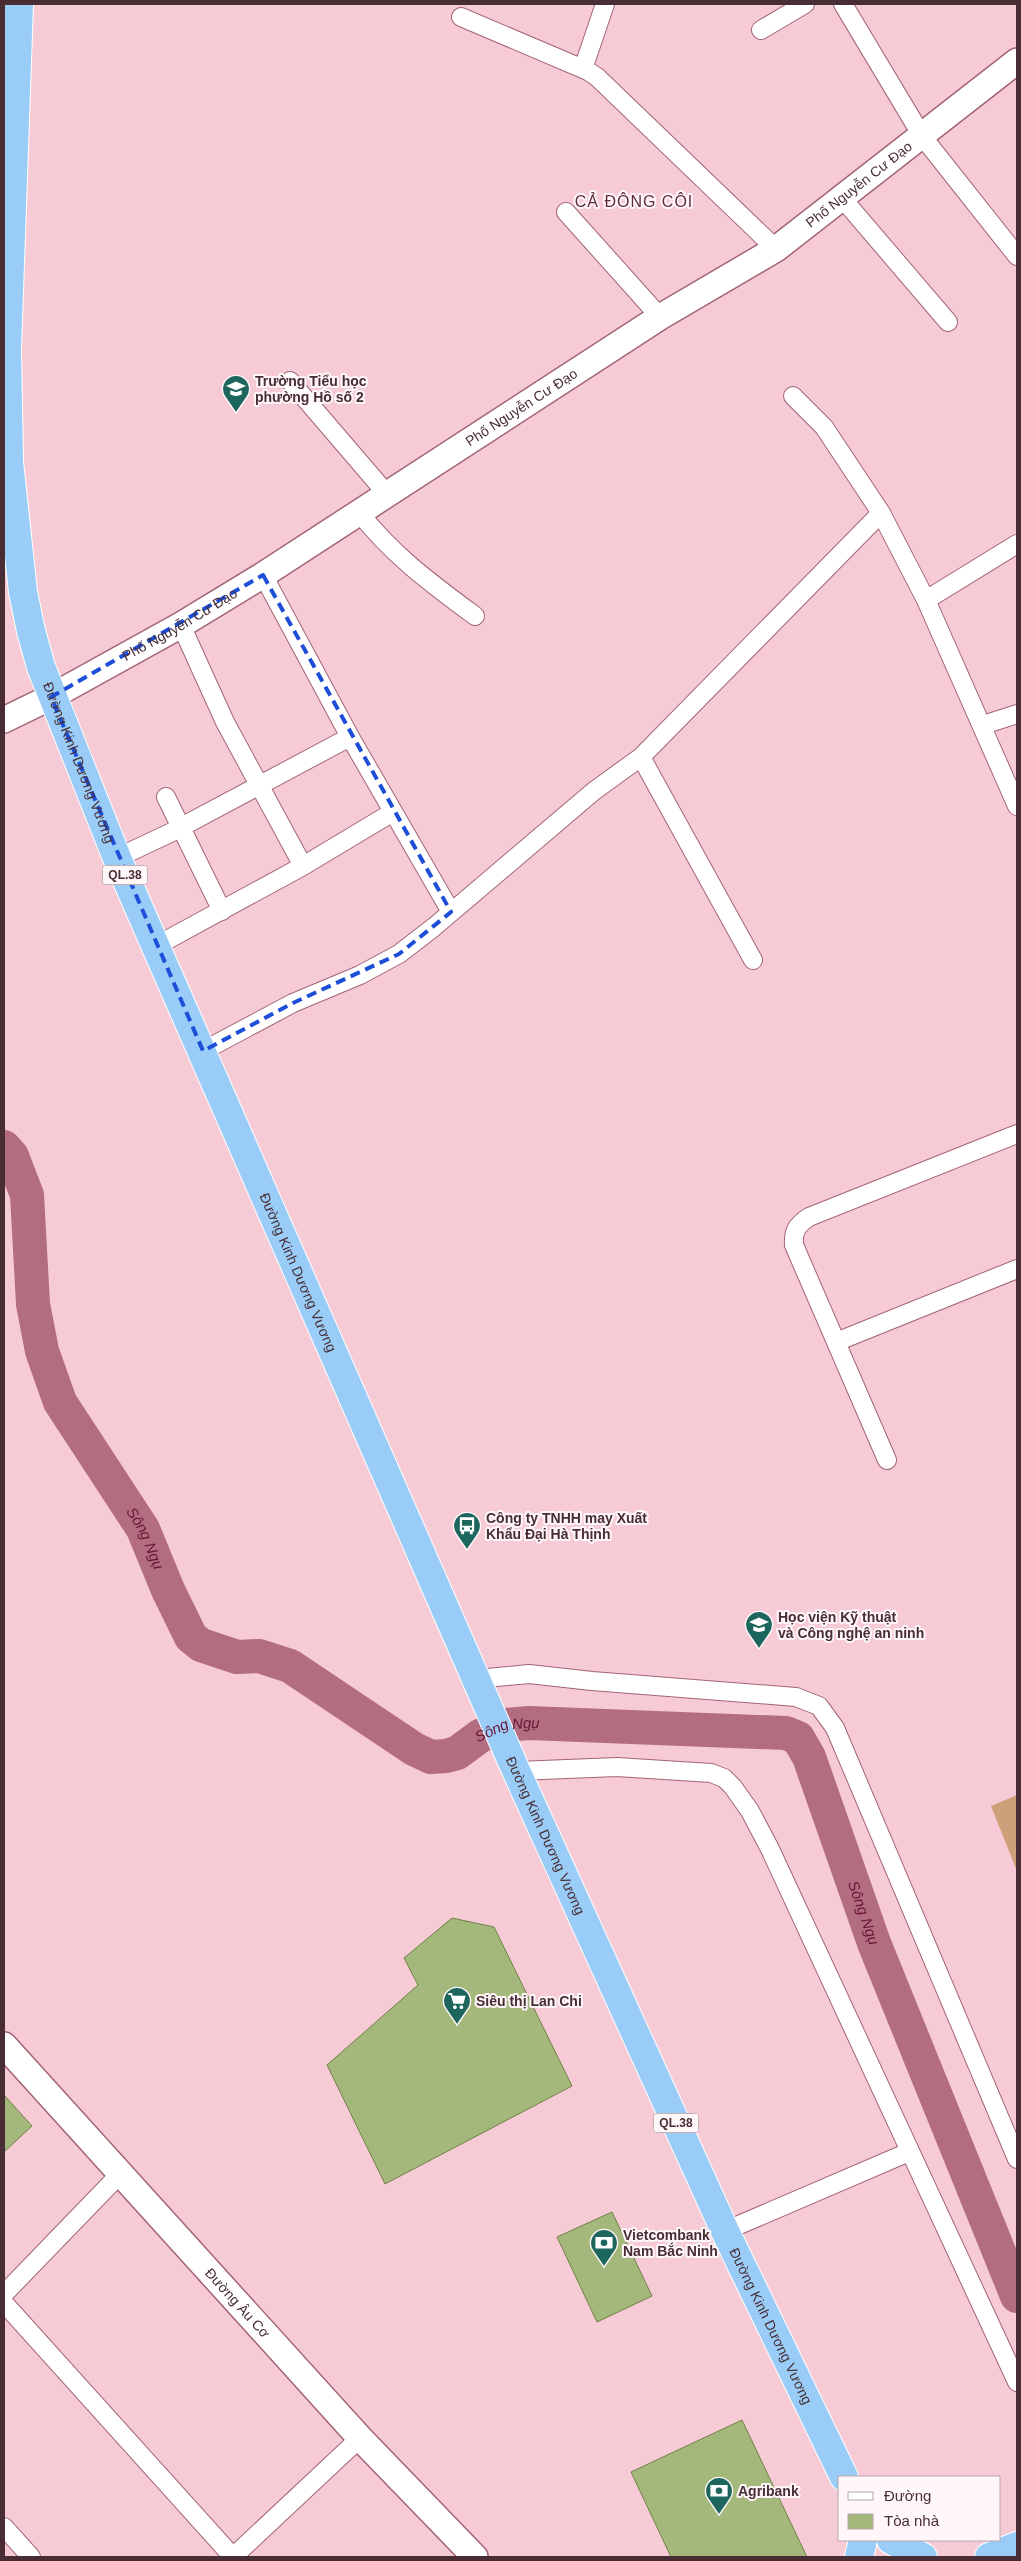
<svg xmlns="http://www.w3.org/2000/svg" width="1021" height="2561" font-family="Helvetica,sans-serif">
  <style>
    .green { fill: #cda079 }
    .lines { fill: none; stroke-linecap: round; stroke-linejoin: round }
    .river { stroke: #b26d80; stroke-width: 34 }
    .building { fill: #a5b87c; stroke: #6f8046 }
    .street-casing { stroke: #a36475; stroke-width: 20 }
    .secondary-casing { stroke: #a36475; stroke-width: 28 }
    .highway-casing { stroke: #fff; stroke-width: 30 }
    .street { stroke: #fff; stroke-width: 18 }
    .secondary { stroke: #fff; stroke-width: 25 }
    .highway { stroke: #99ccf6; stroke-width: 28 }
    .marked { fill: none; stroke: #1d4ed8; stroke-width: 4; stroke-dasharray: 10 6; stroke-linejoin: round }
    .labels { text-anchor: middle; stroke-width: 4; stroke-linejoin: round; paint-order: stroke }
    .shield { fill: #fff7f9; stroke: #806a70; stroke-width: 1 }
    .shield-label { font-size: 12px; font-weight: bold; fill: #492d35 }
    .street-label { font-size: 14px; fill: #492d35; stroke: #fff7f9 }
    .poi-label { font-size: 14px; font-weight: bold; fill: #492d35; stroke: #fff7f9; text-anchor: start }
    .water-label { font-size: 15px; font-style: italic; fill: #691435; stroke: #fff7f9 }
    .quarter-label { font-size: 16px; letter-spacing: 1px; fill: #632a3b; stroke: #fff7f9 }
  </style>
  <rect width="100%" height="100%" fill="#f7cbd5"/>
  <path class="green" d="M 1017,1795 L 1017,1871 L 991,1806 Z"/>
  <g class="lines">
    <path class="river" id="s1" d="M 4,1147 L 12,1156 L 27,1195 L 33,1304 L 42,1351 L 60,1402 L 143,1529 L 168,1590 L 191,1637 L 201,1645 L 237,1657 L 259,1656 L 290,1666 L 414,1749 L 431,1757 L 446,1756 L 457,1753 L 480,1736 L 504,1725 L 529,1723 L 786,1733 L 798,1738 L 809,1757 L 874,1943 L 1017,2296"/>
  </g>
  <path class="building" d="M 452,1918 L 494,1927 L 572,2086 L 385,2184 L 327,2065 L 418,1985 L 404,1958 Z
    M 4,2095 L 32,2126 L 4,2152 Z
    M 612,2212 L 652,2296 L 597,2322 L 557,2237 Z
    M 742,2420 L 807,2557 L 671,2557 L 631,2472 Z"/>
  <g class="lines">
    <defs>
      <path id="street" d="M 843,4 L 922,136 L 1017,256
        M 461,17 L 588,71 L 597,77 L 776,249
        M 761,30 L 805,4
        M 583,69 L 605,4
        M 842,198 L 948,322
        M 566,212 L 660,317
        M 290,381 L 386,493
        M 793,396 L 824,427 L 881,513 L 926,600 L 1017,806
        M 359,512 C 392,555 432,584 475,616
        M 263,575 L 350,737 L 451,912
        M 926,600 L 1017,544
        M 983,725 L 1017,714
        M 641,757 L 753,960
        M 166,797 L 222,911
        M 117,858 L 170,833 L 350,737
        M 303,866 L 393,812
        M 156,946 L 303,866 L 225,722 L 181,625
        M 203,1051 L 293,1003 L 360,975 L 399,954 L 434,927 L 594,791 L 641,757 L 881,513
        M 836,1342 L 1017,1269
        M 887,1460 L 794,1245 C 793,1231 797,1225 809,1217 L 1017,1134
        M 477,1679 L 529,1674 L 592,1681 L 796,1697 L 819,1706 L 835,1728 L 1017,2159
        M 517,1771 L 617,1767 L 711,1773 L 724,1778 L 733,1787 L 750,1811 L 770,1849 L 1017,2382
        M 725,2231 L 909,2152
        M 4,2294 L 120,2174
        M 4,2303 L 233,2557
        M 4,2527 L 31,2557
        M 233,2557 L 360,2438"/>
      <g id="secondary">
        <path id="s2" d="M 4,720 L 51,697 L 181,625 L 263,575 L 660,317 L 776,249 L 1017,61"/>
        <path id="s3" d="M 4,2045 L 360,2438 L 475,2557"/>
      </g>
      <g id="highway">
        <path id="s4" d="M 19,4 L 7,349 L 9,462 L 23,592 L 31,631 L 41,667 L 117,858 L 514,1766 L 725,2231 L 844,2477"/>
        <path d="M 891,2540 L 923,2557"/>
        <path d="M 859,2557 L 863,2540"/>
        <path d="M 989,2557 L 1017,2546"/>
      </g>
    </defs>
    <use href="#street" class="street-casing"/>
    <use href="#secondary" class="secondary-casing"/>
    <use href="#highway" class="highway-casing"/>
    <use href="#street" class="street"/>
    <use href="#secondary" class="secondary"/>
    <use href="#highway" class="highway"/>
  </g>
  <path class="marked" d="M 263,575 L 451,912 L 399,954 L 293,1003 L 203,1051 L 51,697 Z"/>
  <defs>
    <symbol id="school-pin" viewBox="-11 -11 22 30"><path d="M0 17L-7.5 6A9.5 9.5 0 1 1 7.5 6Z" fill="#1d665d" stroke="#fff7f9"/><path d="M0-5L7-2L0 1L-7-2ZM-4 1L0 2.5L4 1V4Q0 6-4 4Z" fill="#fff"/></symbol>
    <symbol id="bus-pin" viewBox="-11 -11 22 30"><path d="M0 17L-7.5 6A9.5 9.5 0 1 1 7.5 6Z" fill="#1d665d" stroke="#fff7f9"/><path d="M-5-6H5V4H4V6H2V4H-2V6H-4V4H-5ZM-3.5-4V0h7V-4ZM-3.5 1.2v1.5H-2V1.2ZM2 1.2v1.5H3.5V1.2Z" fill="#fff"/></symbol>
    <symbol id="university-pin" viewBox="-11 -11 22 30"><path d="M0 17L-7.5 6A9.5 9.5 0 1 1 7.5 6Z" fill="#1d665d" stroke="#fff7f9"/><path d="M0-5L7-2L0 1L-7-2ZM-4 1L0 2.5L4 1V4Q0 6-4 4Z" fill="#fff"/></symbol>
    <symbol id="supermarket-pin" viewBox="-11 -11 22 30"><path d="M0 17L-7.5 6A9.5 9.5 0 1 1 7.5 6Z" fill="#1d665d" stroke="#fff7f9"/><path d="M-6-5.5h2.5l.6 2H6L4.5 2H-2.5L-4.4-4H-6ZM-1.5 3.2a1.3 1.3 0 1 0 .1 0ZM3 3.2a1.3 1.3 0 1 0 .1 0Z" fill="#fff"/></symbol>
    <symbol id="bank-pin" viewBox="-11 -11 22 30"><path d="M0 17L-7.5 6A9.5 9.5 0 1 1 7.5 6Z" fill="#1d665d" stroke="#fff7f9"/><path d="M-6-4H6V4H-6ZM0-2.3a2.3 2.3 0 1 0 0 4.6a2.3 2.3 0 1 0 0-4.6Z" fill="#fff"/></symbol>
  </defs>
  <g fill-rule="evenodd">
    <use href="#school-pin" x="220" y="373" width="32" height="43"/>
    <use href="#bus-pin" x="451" y="1510" width="32" height="43"/>
    <use href="#university-pin" x="743" y="1609" width="32" height="43"/>
    <use href="#supermarket-pin" x="441" y="1985" width="32" height="43"/>
    <use href="#bank-pin" x="588" y="2227" width="32" height="43"/>
    <use href="#bank-pin" x="703" y="2475" width="32" height="43"/>
  </g>
  <g class="labels">
    <g class="shield">
      <rect x="102.5" y="865.5" width="45" height="19" rx="4"/>
      <rect x="653.5" y="2113.5" width="45" height="19" rx="4"/>
    </g>
    <g class="shield-label">
      <text x="125" y="879">QL.38</text>
      <text x="676" y="2127">QL.38</text>
    </g>
    <g class="street-label">
      <text dy="5" stroke="none"><textPath href="#s2" startOffset="1010">Phố Nguyễn Cư Đạo</textPath></text>
      <text dy="5" stroke="none"><textPath href="#s2" startOffset="605">Phố Nguyễn Cư Đạo</textPath></text>
      <text dy="5" stroke="none"><textPath href="#s2" startOffset="200">Phố Nguyễn Cư Đạo</textPath></text>
      <text dy="5" stroke="none"><textPath href="#s4" startOffset="769">Đường Kinh Dương Vương</textPath></text>
      <text dy="5" stroke="none"><textPath href="#s4" startOffset="1324">Đường Kinh Dương Vương</textPath></text>
      <text dy="5" stroke="none"><textPath href="#s4" startOffset="1939">Đường Kinh Dương Vương</textPath></text>
      <text dy="5" stroke="none"><textPath href="#s3" startOffset="348">Đường Âu Cơ</textPath></text>
      <text dy="5" stroke="none"><textPath href="#s4" startOffset="2479">Đường Kinh Dương Vương</textPath></text>
    </g>
    <g class="poi-label">
      <text x="255" y="386">Trường Tiểu học<tspan x="255" dy="16">phường Hồ số 2</tspan></text>
      <text x="486" y="1523">Công ty TNHH may Xuất<tspan x="486" dy="16">Khẩu Đại Hà Thịnh</tspan></text>
      <text x="778" y="1622">Học viện Kỹ thuật<tspan x="778" dy="16">và Công nghệ an ninh</tspan></text>
      <text x="476" y="2006">Siêu thị Lan Chi</text>
      <text x="623" y="2240">Vietcombank<tspan x="623" dy="16">Nam Bắc Ninh</tspan></text>
      <text x="738" y="2496">Agribank</text>
    </g>
    <g class="water-label">
      <text dy="5" stroke="none"><textPath href="#s1" startOffset="426">Sông Ngụ</textPath></text>
      <text dy="5" stroke="none"><textPath href="#s1" startOffset="892">Sông Ngụ</textPath></text>
      <text dy="5" stroke="none"><textPath href="#s1" startOffset="1372">Sông Ngụ</textPath></text>
    </g>
    <g class="quarter-label">
      <text x="634" y="207">CẢ ĐÔNG CÔI</text>
    </g>
  </g>
  <rect width="1021" height="2561" fill="none" stroke="#492d35" stroke-width="10"/>
  <rect x="838" y="2476" width="162" height="65" fill="#fff7f9" stroke="#b6a6ab"/>
  <rect x="848" y="2492" width="25" height="8" fill="#ffffff" stroke="#b6a6ab"/>
  <text x="884" y="2501" font-size="15" fill="#492d35">Đường</text>
  <rect x="848" y="2514" width="25" height="15" fill="#a5b87c" stroke="#b6a6ab"/>
  <text x="884" y="2526" font-size="15" fill="#492d35">Tòa nhà</text>
</svg>
